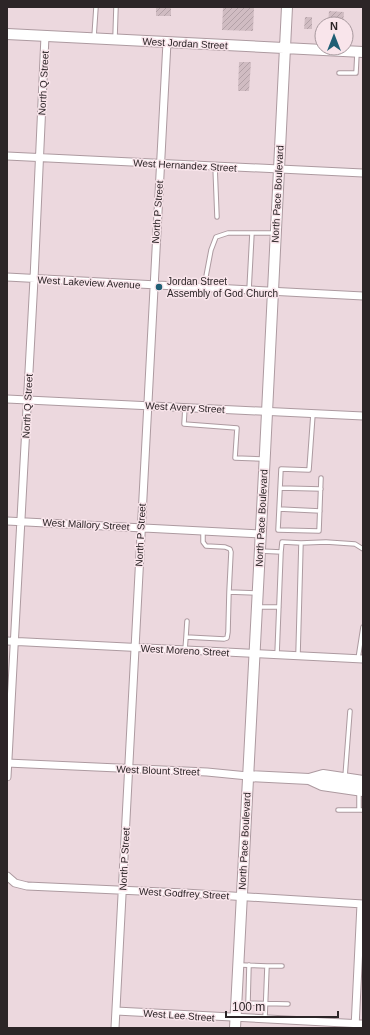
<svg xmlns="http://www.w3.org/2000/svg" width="370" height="1035" font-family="Helvetica,sans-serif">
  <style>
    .building { fill: url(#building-hatch) }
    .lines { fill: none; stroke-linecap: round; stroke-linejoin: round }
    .lane-casing { stroke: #ad9aa0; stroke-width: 5.5 }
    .street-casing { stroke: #ad9aa0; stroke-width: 9 }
    .secondary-casing { stroke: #ad9aa0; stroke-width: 12 }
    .lane { stroke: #fff; stroke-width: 3.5 }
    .street { stroke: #fff; stroke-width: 7 }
    .secondary { stroke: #fff; stroke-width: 10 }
    .poi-dot { fill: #205f75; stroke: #f9e5eb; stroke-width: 1.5 }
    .labels { text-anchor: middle; stroke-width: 3; stroke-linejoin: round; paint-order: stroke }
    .street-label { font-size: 10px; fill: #2c2527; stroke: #f9e5eb }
    .poi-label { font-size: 10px; fill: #2c2527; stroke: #f9e5eb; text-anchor: start }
  </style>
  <defs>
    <pattern id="building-hatch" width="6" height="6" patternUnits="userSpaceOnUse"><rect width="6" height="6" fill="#d0bcc2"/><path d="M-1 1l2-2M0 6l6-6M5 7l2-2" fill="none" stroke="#b3a1a7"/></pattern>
  </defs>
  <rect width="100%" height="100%" fill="#ecd8de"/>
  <path class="building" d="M 156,7 L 171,7 L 171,16 L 156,16 Z
    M 223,7 L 254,7 L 253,31 L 222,30 Z
    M 329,11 L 344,12 L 343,24 L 328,24 Z
    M 305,17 L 312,17 L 312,29 L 304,29 Z
    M 239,62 L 251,62 L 249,91 L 238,91 Z"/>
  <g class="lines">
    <defs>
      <path id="lane" d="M 94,37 L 96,7
        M 115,38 L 116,7
        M 339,73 L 356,73 L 357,53
        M 215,166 L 217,217
        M 204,287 L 211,250 L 216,237 L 228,233 L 275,233
        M 249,290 L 252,233
        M 185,407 L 184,424 L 237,428 L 235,458 L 263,459
        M 313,414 L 309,470 L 281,469 L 278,530 L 319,531 L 321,478
        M 280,488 L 321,489
        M 279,509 L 320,511
        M 203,531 L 203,542 L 206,546 L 225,547 L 230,549 L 231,552 L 229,592 L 256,593
        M 301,543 L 326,542 L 355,544 L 363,549
        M 260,551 L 281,552 L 277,655
        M 281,552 L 282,542 L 301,543 L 298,655
        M 258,607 L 279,607
        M 186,637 L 187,621
        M 185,650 L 186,637 L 224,639 L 227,638 L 228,632 L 229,592
        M 358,659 L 363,627
        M 345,777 L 350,711
        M 338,810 L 363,810
        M 359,810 L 359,791
        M 240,965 L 267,966 L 265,1019
        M 249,965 L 248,1003 L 288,1004
        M 267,966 L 282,966"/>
      <path id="street" d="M 7,156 L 363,173
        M 7,277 L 363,296
        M 7,399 L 363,416
        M 7,521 L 260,534
        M 7,641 L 363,659
        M 7,763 L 207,772 L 248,776
        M 7,777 L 34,279 L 45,36
        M 7,876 L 15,883 L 27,886 L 185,893 L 363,904
        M 116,1011 L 363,1024
        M 115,1028 L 167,42
        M 355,1028 L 361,904"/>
      <path id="secondary" d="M 7,34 L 363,52
        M 248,776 L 309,779 L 323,775 L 363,781
        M 309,779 L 322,785 L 363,791
        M 235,1028 L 265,453 L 287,7"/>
    </defs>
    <use href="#lane" class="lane-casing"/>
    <use href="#street" class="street-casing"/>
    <use href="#secondary" class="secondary-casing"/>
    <use href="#lane" class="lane"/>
    <use href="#street" class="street"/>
    <use href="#secondary" class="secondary"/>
  </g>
  <circle class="poi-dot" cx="159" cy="287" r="4"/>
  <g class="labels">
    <g class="street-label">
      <text transform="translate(185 43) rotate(3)" y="4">West Jordan Street</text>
      <text transform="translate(43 83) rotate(-87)" y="4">North Q Street</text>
      <text transform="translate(185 165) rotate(3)" y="4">West Hernandez Street</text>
      <text transform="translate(277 194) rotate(-87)" y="4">North Pace Boulevard</text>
      <text transform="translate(157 212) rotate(-86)" y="4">North P Street</text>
      <text transform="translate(89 282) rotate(3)" y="4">West Lakeview Avenue</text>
      <text transform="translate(27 406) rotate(-87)" y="4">North Q Street</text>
      <text transform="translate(185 407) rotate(3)" y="4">West Avery Street</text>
      <text transform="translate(261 518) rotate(-87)" y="4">North Pace Boulevard</text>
      <text transform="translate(86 524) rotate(3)" y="4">West Mallory Street</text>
      <text transform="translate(140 535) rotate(-87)" y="4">North P Street</text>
      <text transform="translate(185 650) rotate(3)" y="4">West Moreno Street</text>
      <text transform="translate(158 770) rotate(2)" y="4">West Blount Street</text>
      <text transform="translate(244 841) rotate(-87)" y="4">North Pace Boulevard</text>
      <text transform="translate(124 859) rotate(-87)" y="4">North P Street</text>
      <text transform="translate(184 893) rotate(3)" y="4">West Godfrey Street</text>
      <text transform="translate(179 1015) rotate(4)" y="4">West Lee Street</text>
    </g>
    <g class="poi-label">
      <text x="167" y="285">Jordan Street<tspan x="167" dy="12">Assembly of God Church</tspan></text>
    </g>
  </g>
  <rect width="370" height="1035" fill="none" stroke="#2c2527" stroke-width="16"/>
  <g transform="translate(334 36)"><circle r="19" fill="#f9e5eb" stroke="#a7989d"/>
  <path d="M0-3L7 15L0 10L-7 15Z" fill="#205f75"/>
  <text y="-6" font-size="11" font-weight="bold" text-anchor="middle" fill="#2c2527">N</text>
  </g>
  <path d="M226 1011v6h112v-6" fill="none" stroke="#2c2527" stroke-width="2"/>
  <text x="232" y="1011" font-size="12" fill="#2c2527" stroke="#f9e5eb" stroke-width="3" paint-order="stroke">100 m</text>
</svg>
